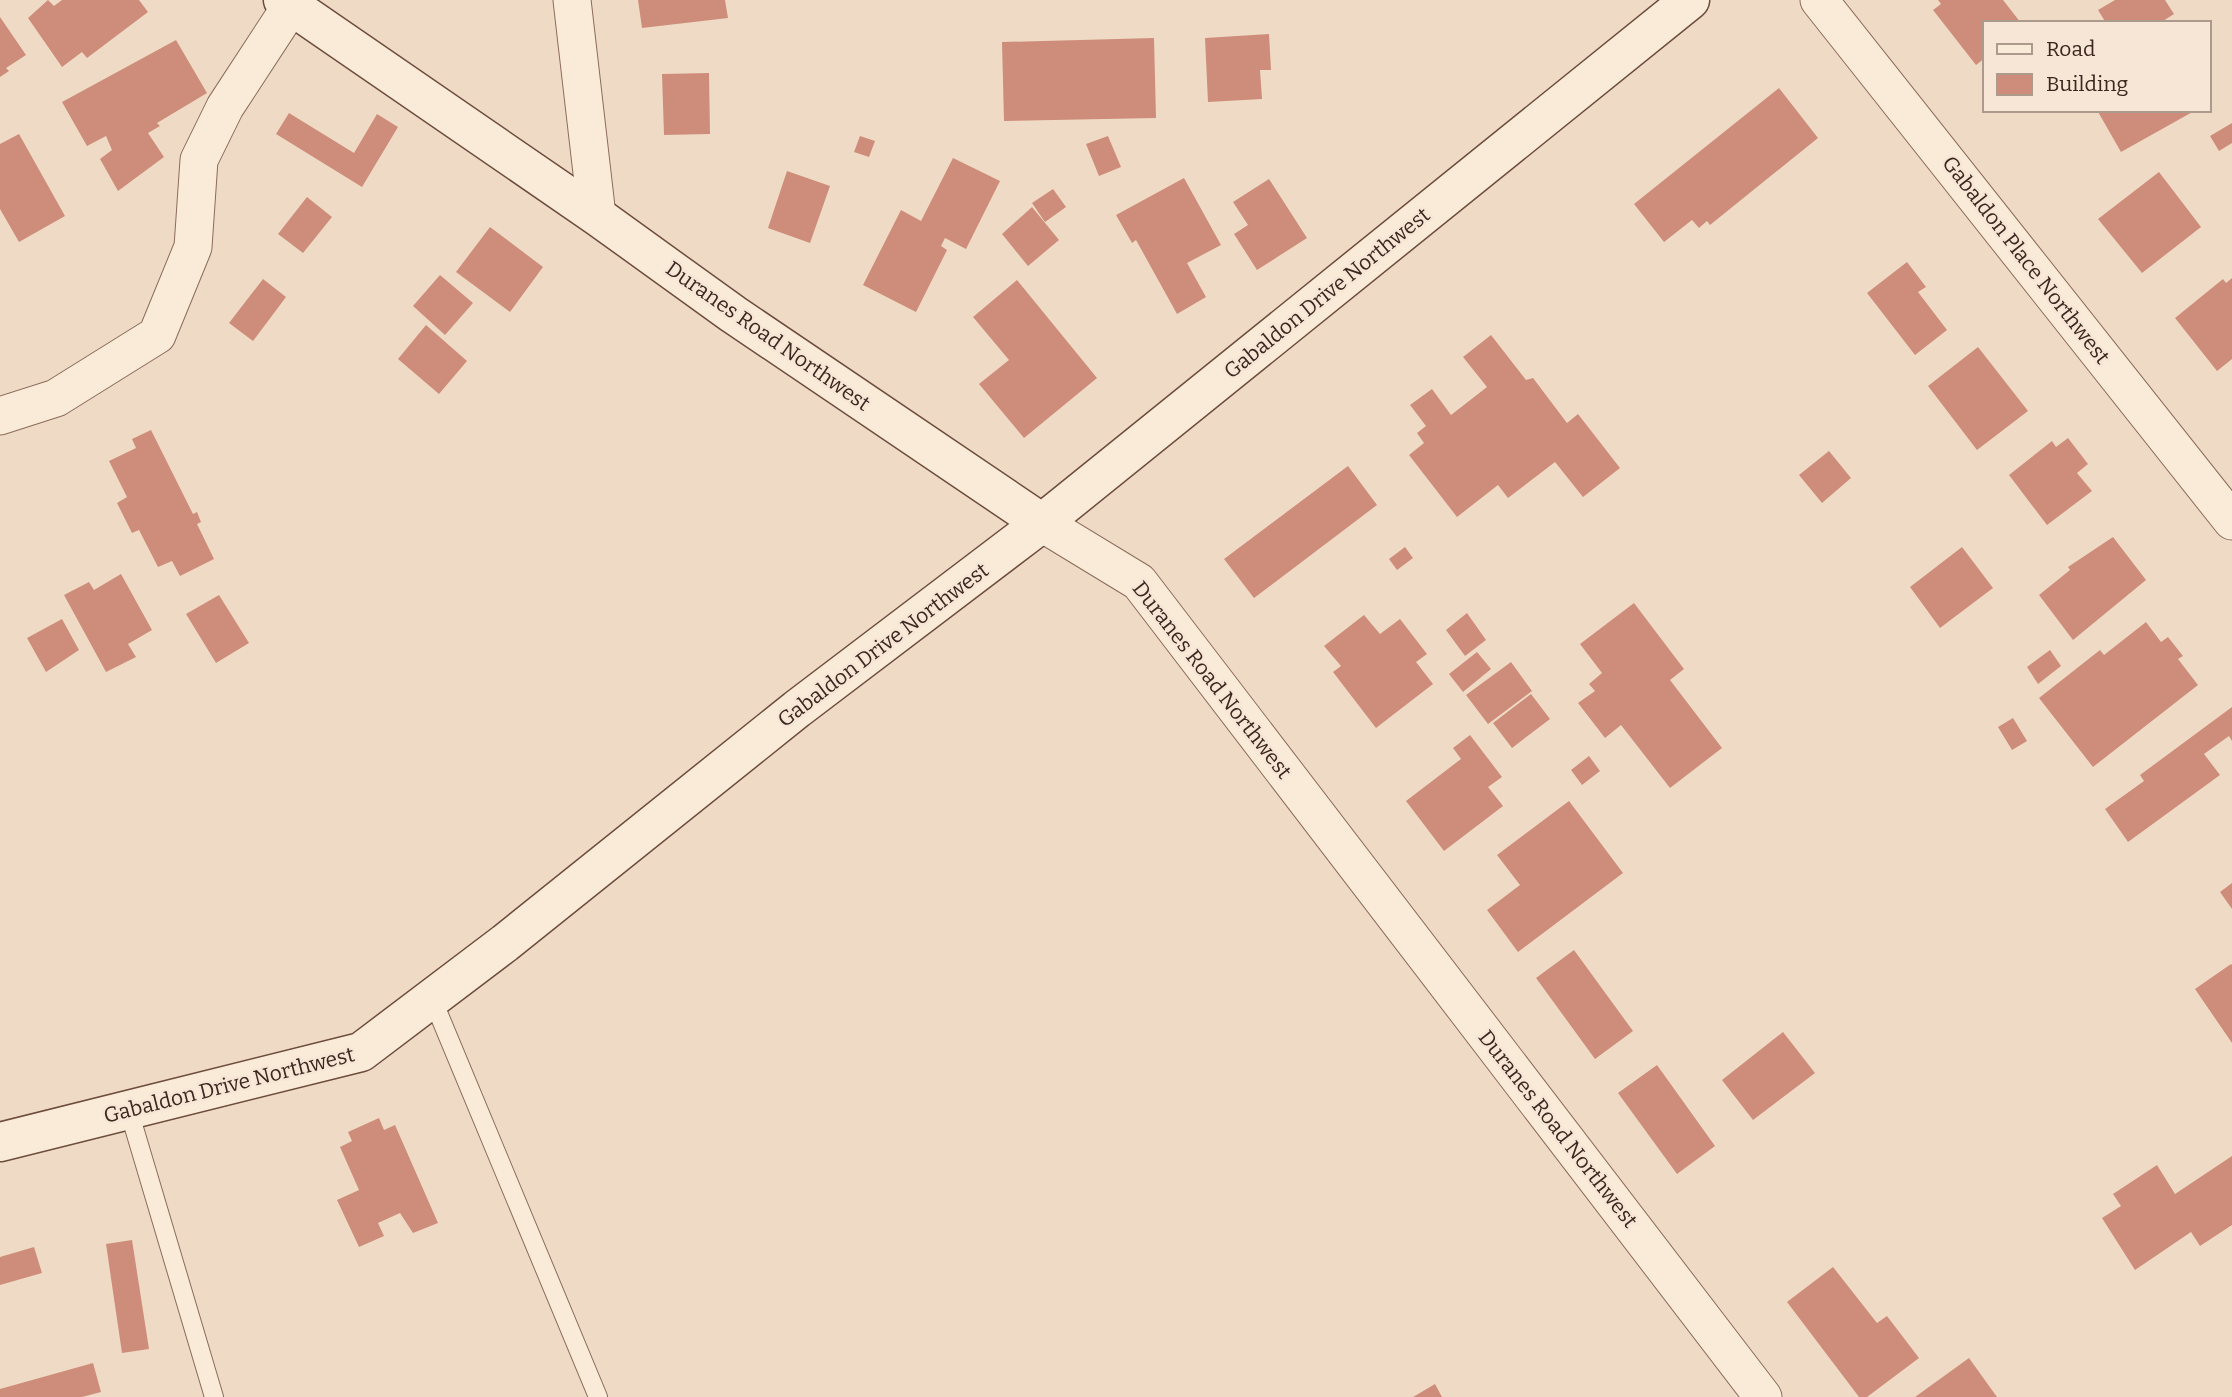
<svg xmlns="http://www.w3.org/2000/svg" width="2232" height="1397" font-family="Bitter,serif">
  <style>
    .building { fill: #ce8d7a }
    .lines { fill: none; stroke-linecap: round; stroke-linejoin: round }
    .lane-casing { stroke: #8b6b5a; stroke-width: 20 }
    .street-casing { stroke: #8b6b5a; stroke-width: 39 }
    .secondary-casing { stroke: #6d4c3d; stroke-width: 41 }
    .lane { stroke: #faead8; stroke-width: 18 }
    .street { stroke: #faead8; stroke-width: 37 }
    .secondary { stroke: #faead8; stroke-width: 38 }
    .labels { text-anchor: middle; stroke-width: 5; stroke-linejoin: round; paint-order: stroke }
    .street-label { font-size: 21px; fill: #3b271f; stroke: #f7e6d5 }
  </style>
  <rect width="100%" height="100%" fill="#efdbc5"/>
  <path class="building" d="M 48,0 L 54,6 L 62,0 L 139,0 L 148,12 L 87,58 L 82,52 L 62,67 L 28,18 Z
    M 638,0 L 725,0 L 728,18 L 642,28 Z
    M 1938,0 L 2003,0 L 2021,23 L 1985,23 L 1985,58 L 1976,65 L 1933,10 L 1941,4 Z
    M 2115,0 L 2165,0 L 2174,14 L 2160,23 L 2106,23 L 2098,10 Z
    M 0,17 L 26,55 L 6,68 L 9,71 L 0,77 Z
    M 1269,34 L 1271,70 L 1260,70 L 1262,99 L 1208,102 L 1205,38 Z
    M 1154,38 L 1156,118 L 1004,121 L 1002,42 Z
    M 176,40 L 207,93 L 157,123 L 160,126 L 148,133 L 164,157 L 118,191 L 100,159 L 112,150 L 106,136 L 87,146 L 62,102 Z
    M 709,73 L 710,134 L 664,135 L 662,74 Z
    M 1779,88 L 1818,138 L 1710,225 L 1707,221 L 1699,228 L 1692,220 L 1664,242 L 1634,204 Z
    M 2097,110 L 2196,110 L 2121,152 Z
    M 289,113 L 354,153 L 377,114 L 398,127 L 362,187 L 276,134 Z
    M 2232,123 L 2232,143 L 2219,151 L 2210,136 Z
    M 19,134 L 65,216 L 19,242 L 0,209 L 0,144 Z
    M 860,136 L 875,141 L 869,157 L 854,152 Z
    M 1108,136 L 1121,167 L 1099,176 L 1086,144 Z
    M 953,158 L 1000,181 L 966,249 L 945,238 L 941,246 L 947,250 L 916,312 L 863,285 L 901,210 L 921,221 Z
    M 787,171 L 830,186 L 810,243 L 768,228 Z
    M 2159,172 L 2201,227 L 2142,273 L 2098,219 Z
    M 1184,178 L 1221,245 L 1187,263 L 1206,297 L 1177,314 L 1136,240 L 1132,243 L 1116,215 Z
    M 1269,179 L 1307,238 L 1257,270 L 1234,234 L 1248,225 L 1233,202 Z
    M 1053,189 L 1066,207 L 1045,222 L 1032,203 Z
    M 307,197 L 332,217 L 303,253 L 278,234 Z
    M 1032,207 L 1059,240 L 1028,266 L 1002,234 Z
    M 490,227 L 543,267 L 510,312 L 456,272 Z
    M 1907,262 L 1926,287 L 1918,292 L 1947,330 L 1915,355 L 1867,293 Z
    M 440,275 L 473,303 L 445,335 L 413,306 Z
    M 2232,278 L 2232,359 L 2217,371 L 2175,318 L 2223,279 L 2226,283 Z
    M 263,279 L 286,297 L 253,341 L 229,323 Z
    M 1017,280 L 1097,378 L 1024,438 L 979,384 L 1009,360 L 973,317 Z
    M 426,325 L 467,361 L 439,394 L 398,359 Z
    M 1491,335 L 1526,380 L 1533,378 L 1567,423 L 1578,414 L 1620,468 L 1583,497 L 1555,462 L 1508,498 L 1498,485 L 1457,517 L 1409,455 L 1424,443 L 1417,433 L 1426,426 L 1410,405 L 1432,389 L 1451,415 L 1487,387 L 1463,357 Z
    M 1978,347 L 2028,411 L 1977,450 L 1928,386 Z
    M 151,430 L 193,514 L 197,512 L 201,522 L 197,524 L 214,559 L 180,576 L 172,561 L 158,567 L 139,530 L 132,533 L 117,503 L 127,497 L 109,461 L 136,448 L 132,439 Z
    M 2068,438 L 2088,464 L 2077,473 L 2092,491 L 2047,525 L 2009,475 L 2052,441 L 2056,447 Z
    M 1829,451 L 1851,478 L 1822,503 L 1799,475 Z
    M 1348,466 L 1377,505 L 1254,598 L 1224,559 Z
    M 2113,537 L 2146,580 L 2073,640 L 2039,595 L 2070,570 L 2068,567 Z
    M 1405,547 L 1413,558 L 1397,570 L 1389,559 Z
    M 1962,547 L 1993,588 L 1940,628 L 1910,587 Z
    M 121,574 L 152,630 L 128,644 L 136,657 L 106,672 L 64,595 L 89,582 L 94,590 Z
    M 219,595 L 249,643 L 216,663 L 186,614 Z
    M 1634,603 L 1684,669 L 1670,680 L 1722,748 L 1670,788 L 1621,725 L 1605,738 L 1578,703 L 1595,691 L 1589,684 L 1602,673 L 1580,644 Z
    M 1467,613 L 1486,640 L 1465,656 L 1446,630 Z
    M 1364,615 L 1380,634 L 1400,619 L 1427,654 L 1416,662 L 1433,684 L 1376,728 L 1333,672 L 1341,666 L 1324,646 Z
    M 62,619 L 79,650 L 46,672 L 27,638 Z
    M 2146,622 L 2161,642 L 2168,637 L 2183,656 L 2178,659 L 2198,685 L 2093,767 L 2039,698 L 2100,650 L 2104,655 Z
    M 2050,650 L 2061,666 L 2038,684 L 2027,667 Z
    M 1477,652 L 1491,669 L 1463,692 L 1449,674 Z
    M 1511,662 L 1532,691 L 1488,724 L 1466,695 Z
    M 1531,694 L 1550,719 L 1512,748 L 1493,723 Z
    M 2232,707 L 2232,741 L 2229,736 L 2204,754 L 2220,775 L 2128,842 L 2105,809 L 2144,781 L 2140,775 Z
    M 2013,718 L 2027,741 L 2012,750 L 1998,727 Z
    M 1470,735 L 1502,777 L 1488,787 L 1503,806 L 1444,851 L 1406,801 L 1461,759 L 1453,748 Z
    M 1589,756 L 1600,771 L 1582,785 L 1571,770 Z
    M 1569,801 L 1623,873 L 1518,952 L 1487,910 L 1520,885 L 1497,855 Z
    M 2232,883 L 2232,909 L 2220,892 Z
    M 1574,950 L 1633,1031 L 1595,1059 L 1536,978 Z
    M 2231,964 L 2232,965 L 2232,1043 L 2195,989 Z
    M 1783,1032 L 1815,1073 L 1753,1120 L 1722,1080 Z
    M 1657,1065 L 1715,1146 L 1677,1174 L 1618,1093 Z
    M 379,1118 L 384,1130 L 395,1125 L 438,1223 L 413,1233 L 400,1213 L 378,1223 L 384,1236 L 359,1247 L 337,1200 L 359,1190 L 340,1147 L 352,1141 L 348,1132 Z
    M 2232,1156 L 2232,1225 L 2200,1246 L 2191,1232 L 2135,1270 L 2102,1218 L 2121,1206 L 2113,1194 L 2157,1165 L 2175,1194 Z
    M 132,1240 L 149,1349 L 122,1353 L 106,1244 Z
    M 34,1247 L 42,1273 L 0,1285 L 0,1257 Z
    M 1833,1267 L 1877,1323 L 1887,1316 L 1919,1358 L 1867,1397 L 1859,1397 L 1787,1302 Z
    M 1969,1358 L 1997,1397 L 1915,1397 Z
    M 93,1363 L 101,1392 L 82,1397 L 0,1397 L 0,1389 Z
    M 1435,1384 L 1442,1397 L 1413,1397 Z"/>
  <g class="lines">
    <defs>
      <path id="lane" d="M 432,998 L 598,1397
        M 129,1111 L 214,1397"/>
      <path id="street" d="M 572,0 L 597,216
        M 1819,0 L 2232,521
        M 0,416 L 56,398 L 157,335 L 193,247 L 199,160 L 225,107 L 291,6
        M 1042,523 L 1139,582 L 1763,1397"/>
      <path id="secondary" d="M 283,0 L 597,216 L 733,314 L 1042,523
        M 0,1142 L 361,1052 L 505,943 L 797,709 L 1042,523 L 1690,0"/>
    </defs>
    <use href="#lane" class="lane-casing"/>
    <use href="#street" class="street-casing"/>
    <use href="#secondary" class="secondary-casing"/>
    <use href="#lane" class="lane"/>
    <use href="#street" class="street"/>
    <use href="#secondary" class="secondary"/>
  </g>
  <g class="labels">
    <g class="street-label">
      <text transform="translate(2026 260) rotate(52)" y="7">Gabaldon Place Northwest</text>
      <text transform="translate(1327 293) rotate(-39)" y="7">Gabaldon Drive Northwest</text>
      <text transform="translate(768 336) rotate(35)" y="7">Duranes Road Northwest</text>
      <text transform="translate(883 645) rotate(-37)" y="7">Gabaldon Drive Northwest</text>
      <text transform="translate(1212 680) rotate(52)" y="7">Duranes Road Northwest</text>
      <text transform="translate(229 1085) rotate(-14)" y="7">Gabaldon Drive Northwest</text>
      <text transform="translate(1558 1129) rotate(52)" y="7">Duranes Road Northwest</text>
    </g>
  </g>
  <rect x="1983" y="21" width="228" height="91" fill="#f7e6d5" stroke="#ac9a8c" stroke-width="2"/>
  <rect x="1997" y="44" width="35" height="10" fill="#faead8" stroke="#ac9a8c" stroke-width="2"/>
  <text x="2046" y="56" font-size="21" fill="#3b271f">Road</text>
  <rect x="1997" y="74" width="35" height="21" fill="#ce8d7a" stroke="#ac9a8c" stroke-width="2"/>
  <text x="2046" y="91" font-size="21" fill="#3b271f">Building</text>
</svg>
